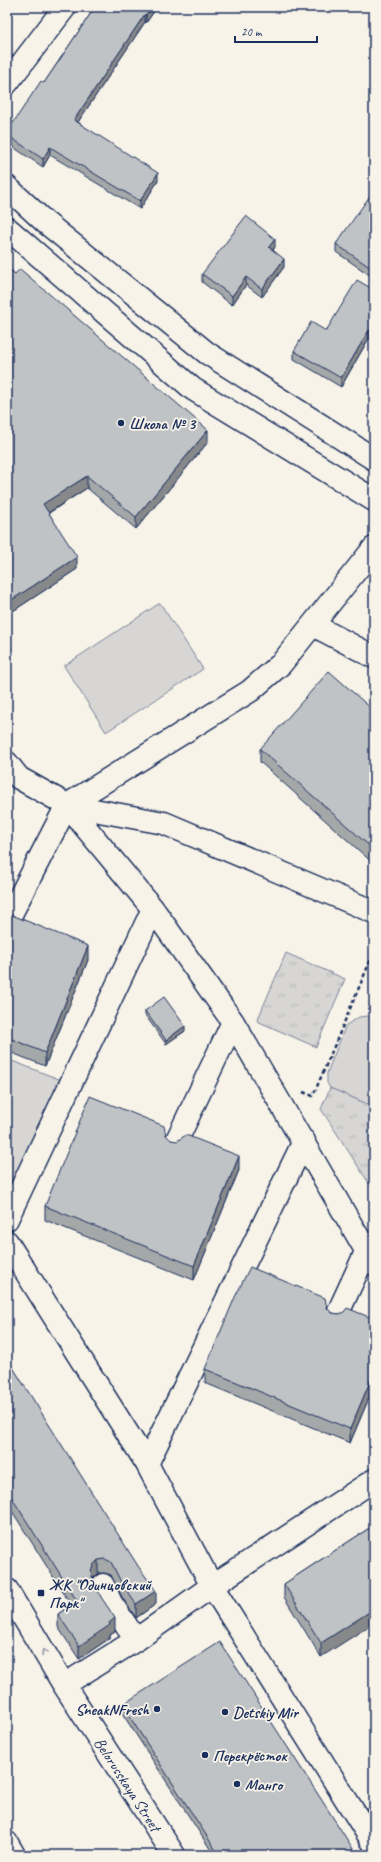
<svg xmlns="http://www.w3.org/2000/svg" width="381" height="1862" font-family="Caveat,sans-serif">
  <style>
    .grass { fill: #d7d6d4; stroke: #798299 }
    .park { fill: url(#park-tufts); stroke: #798299 }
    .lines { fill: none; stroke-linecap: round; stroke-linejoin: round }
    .minor-casing { stroke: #1b2f5e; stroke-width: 25 }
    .highway-casing { stroke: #1b2f5e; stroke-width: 25 }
    .path { stroke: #1b2f5e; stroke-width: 2.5; stroke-dasharray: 4 3; stroke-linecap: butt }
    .minor { stroke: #f7f3e8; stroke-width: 22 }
    .highway { stroke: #f7f3e8; stroke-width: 22 }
    .wall { fill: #a5a8a9; stroke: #1b2f5e }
    .shaded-wall { fill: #86888a; stroke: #1b2f5e }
    .building { fill: #c0c3c5; stroke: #1b2f5e }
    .oneway { stroke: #8991a3 }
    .poi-dot { fill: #1b2f5e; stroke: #f7f3e8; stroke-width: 1.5 }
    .labels { text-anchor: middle; stroke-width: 3.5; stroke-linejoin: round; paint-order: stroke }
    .poi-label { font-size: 16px; font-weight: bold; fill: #1b2f5e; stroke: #f7f3e8; text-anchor: start }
    .street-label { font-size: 16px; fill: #1b2f5e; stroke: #f7f3e8 }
  </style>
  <defs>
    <pattern id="park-tufts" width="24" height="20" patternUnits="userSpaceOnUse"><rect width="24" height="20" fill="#d7d6d4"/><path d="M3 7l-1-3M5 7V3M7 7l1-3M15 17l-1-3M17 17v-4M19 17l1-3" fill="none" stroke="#b8b8b8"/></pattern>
  </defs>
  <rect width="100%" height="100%" fill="#f7f3e8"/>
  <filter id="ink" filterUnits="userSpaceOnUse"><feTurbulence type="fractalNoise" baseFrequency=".025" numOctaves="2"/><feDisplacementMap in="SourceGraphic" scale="8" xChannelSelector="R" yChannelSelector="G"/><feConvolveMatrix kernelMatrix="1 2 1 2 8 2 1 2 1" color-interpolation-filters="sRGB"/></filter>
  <g filter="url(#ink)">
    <path class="grass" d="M 160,603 L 203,669 L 106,732 L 64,666 Z
      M 367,1016 L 374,1019 L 374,1107 L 330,1088 L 327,1083 L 327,1073 L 346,1025 L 359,1017 Z
      M 7,1059 L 64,1081 L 7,1203 Z"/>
    <path class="park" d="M 286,953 L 345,979 L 316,1047 L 257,1021 Z
      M 330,1088 L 374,1107 L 374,1191 L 321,1109 Z"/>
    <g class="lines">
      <defs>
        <path id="minor" d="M 7,83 L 65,7
          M 7,187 L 45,222 L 207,353 L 374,459
          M 7,228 L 193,389 L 374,500
          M 313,625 L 374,657
          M 7,763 L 19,778 L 67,805 L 153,909 L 233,1022 L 374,1264
          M 67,805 L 164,823 L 374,912
          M 11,914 L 67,805 L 250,691 L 281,664 L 374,548
          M 176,1142 L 233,1022
          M 7,1219 L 153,909
          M 7,1242 L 147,1464 L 212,1586 L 374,1844
          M 337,1315 L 366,1252
          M 147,1464 L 304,1141
          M 103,1585 L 111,1603 L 136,1640
          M 7,1590 L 64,1685 L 174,1855
          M 64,1685 L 136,1640 L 212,1586 L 374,1480"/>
        <path id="highway" d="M 7,1843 L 14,1855"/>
      </defs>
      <use href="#minor" class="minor-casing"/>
      <use href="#highway" class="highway-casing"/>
      <path class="path" d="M 303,1092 L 313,1096 L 374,952"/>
      <use href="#minor" class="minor"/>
      <use href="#highway" class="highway"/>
    </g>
    <path class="wall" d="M 95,7 L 157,7 L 146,23 L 145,22 L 78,122 L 158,181 L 140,209 L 50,155 L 43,167 L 7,143 L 7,132 L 44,83 Z
      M 374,195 L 374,278 L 336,252 L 336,244 Z
      M 275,247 L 273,250 L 284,267 L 262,297 L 246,285 L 232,305 L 202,282 L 202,274 Z
      M 7,267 L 208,442 L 136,529 L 87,488 L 49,513 L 77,569 L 7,615 Z
      M 374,290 L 374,342 L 369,338 L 341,387 L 294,359 L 294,351 L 326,331 Z
      M 374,711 L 374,864 L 260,762 L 260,749 Z
      M 7,913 L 88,960 L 45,1066 L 7,1051 Z
      M 145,1011 L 185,1031 L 166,1044 L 145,1015 Z
      M 166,1135 L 171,1140 L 239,1170 L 194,1280 L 45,1220 L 45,1206 Z
      M 327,1308 L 332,1313 L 374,1319 L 374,1386 L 350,1443 L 205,1383 L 205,1369 Z
      M 7,1358 L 156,1604 L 136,1618 L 122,1597 L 111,1575 L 105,1573 L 98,1573 L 92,1579 L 115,1632 L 110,1635 L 110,1638 L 79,1659 L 58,1627 L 58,1614 L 71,1605 L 7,1503 Z
      M 374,1525 L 321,1657 L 284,1597 L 284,1584 Z
      M 122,1705 L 357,1855 L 214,1855 L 122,1713 Z"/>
    <path class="shaded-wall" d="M 152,7 L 157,7 L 146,23 L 146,15 Z
      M 145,14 L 145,22 L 74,128 L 74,120 Z
      M 50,147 L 50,155 L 43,167 L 43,159 Z
      M 158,173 L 158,181 L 140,209 L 140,201 Z
      M 275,239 L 275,247 L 269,255 L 269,247 Z
      M 284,259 L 284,267 L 262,297 L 262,289 Z
      M 246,277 L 246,285 L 232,305 L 232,296 Z
      M 369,330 L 369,338 L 341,387 L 341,378 Z
      M 208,430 L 208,442 L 136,529 L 136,517 Z
      M 87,476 L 87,488 L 43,516 L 43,504 Z
      M 77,557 L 77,569 L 7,615 L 7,603 Z
      M 88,946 L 88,960 L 45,1066 L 45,1053 Z
      M 185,1026 L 185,1031 L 166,1044 L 166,1040 Z
      M 239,1156 L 239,1170 L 194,1280 L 194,1266 Z
      M 374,1372 L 374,1386 L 350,1443 L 350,1429 Z
      M 98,1560 L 98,1573 L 93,1578 L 91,1584 L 91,1571 L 93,1565 Z
      M 156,1591 L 156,1604 L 136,1618 L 136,1604 Z
      M 374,1609 L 374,1623 L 321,1657 L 321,1643 Z
      M 115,1618 L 115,1632 L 110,1635 L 110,1638 L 79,1659 L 79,1646 Z"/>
    <path class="building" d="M 95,7 L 152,7 L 146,15 L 145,14 L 74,120 L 158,173 L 140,201 L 50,147 L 43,159 L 7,135 L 7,132 L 41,81 L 44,83 Z
      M 372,193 L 374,195 L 374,270 L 336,244 Z
      M 246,216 L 275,239 L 269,247 L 284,259 L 262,289 L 246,277 L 232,296 L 202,274 Z
      M 7,267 L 15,274 L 20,269 L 208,430 L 136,517 L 87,476 L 43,504 L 77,557 L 7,603 Z
      M 357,280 L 374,290 L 374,334 L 369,330 L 341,378 L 294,351 L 311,322 L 326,331 Z
      M 329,671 L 374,711 L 374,850 L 260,749 Z
      M 7,913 L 88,946 L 45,1053 L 7,1037 Z
      M 164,997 L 185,1026 L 166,1040 L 145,1011 Z
      M 90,1096 L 164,1126 L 166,1135 L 171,1140 L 177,1141 L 186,1135 L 239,1156 L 194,1266 L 45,1206 Z
      M 250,1267 L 325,1298 L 327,1308 L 332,1313 L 339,1314 L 344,1312 L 347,1308 L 374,1319 L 374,1372 L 350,1429 L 205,1369 L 235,1297 Z
      M 7,1358 L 138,1566 L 156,1591 L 136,1604 L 122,1584 L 111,1562 L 105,1559 L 98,1560 L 93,1565 L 91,1571 L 92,1577 L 101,1597 L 115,1618 L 109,1623 L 110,1625 L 79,1646 L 58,1614 L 77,1601 L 7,1490 Z
      M 374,1525 L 374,1609 L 321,1643 L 284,1584 Z
      M 220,1642 L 357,1855 L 219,1855 L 122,1705 Z"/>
    <defs><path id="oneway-chevron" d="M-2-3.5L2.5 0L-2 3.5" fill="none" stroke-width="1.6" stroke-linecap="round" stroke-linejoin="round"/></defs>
    <use class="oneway" href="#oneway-chevron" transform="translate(44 1652) rotate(-121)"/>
  </g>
  <g class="poi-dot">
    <circle cx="121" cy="423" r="4"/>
    <rect x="37" y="1589" width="8" height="8" rx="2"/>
    <circle cx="157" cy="1709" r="4"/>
    <circle cx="225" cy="1712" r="4"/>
    <circle cx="205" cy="1755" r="4"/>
    <circle cx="237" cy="1784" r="4"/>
  </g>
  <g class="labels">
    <g class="poi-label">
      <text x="129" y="429">Школа № 3</text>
      <text x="49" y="1590">ЖК "Одинцовский<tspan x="49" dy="18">Парк"</tspan></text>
      <text x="149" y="1715" text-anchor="end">SneakNFresh</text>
      <text x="233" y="1718">Detskiy Mir</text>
      <text x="213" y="1761">Перекрёсток</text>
      <text x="245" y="1790">Манго</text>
    </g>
    <g class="street-label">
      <text transform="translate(128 1784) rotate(57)" y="6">Belorusskaya Street</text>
    </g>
  </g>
  <rect width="381" height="1862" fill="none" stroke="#f7f3e8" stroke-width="24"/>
  <rect x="12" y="12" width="357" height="1838" fill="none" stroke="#1b2f5e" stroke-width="1.5" filter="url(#ink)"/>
  <path d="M235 36v6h82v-6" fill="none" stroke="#1b2f5e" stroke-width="2"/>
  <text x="241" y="36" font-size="12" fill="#1b2f5e" stroke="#f7f3e8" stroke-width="3" paint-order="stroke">20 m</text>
</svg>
